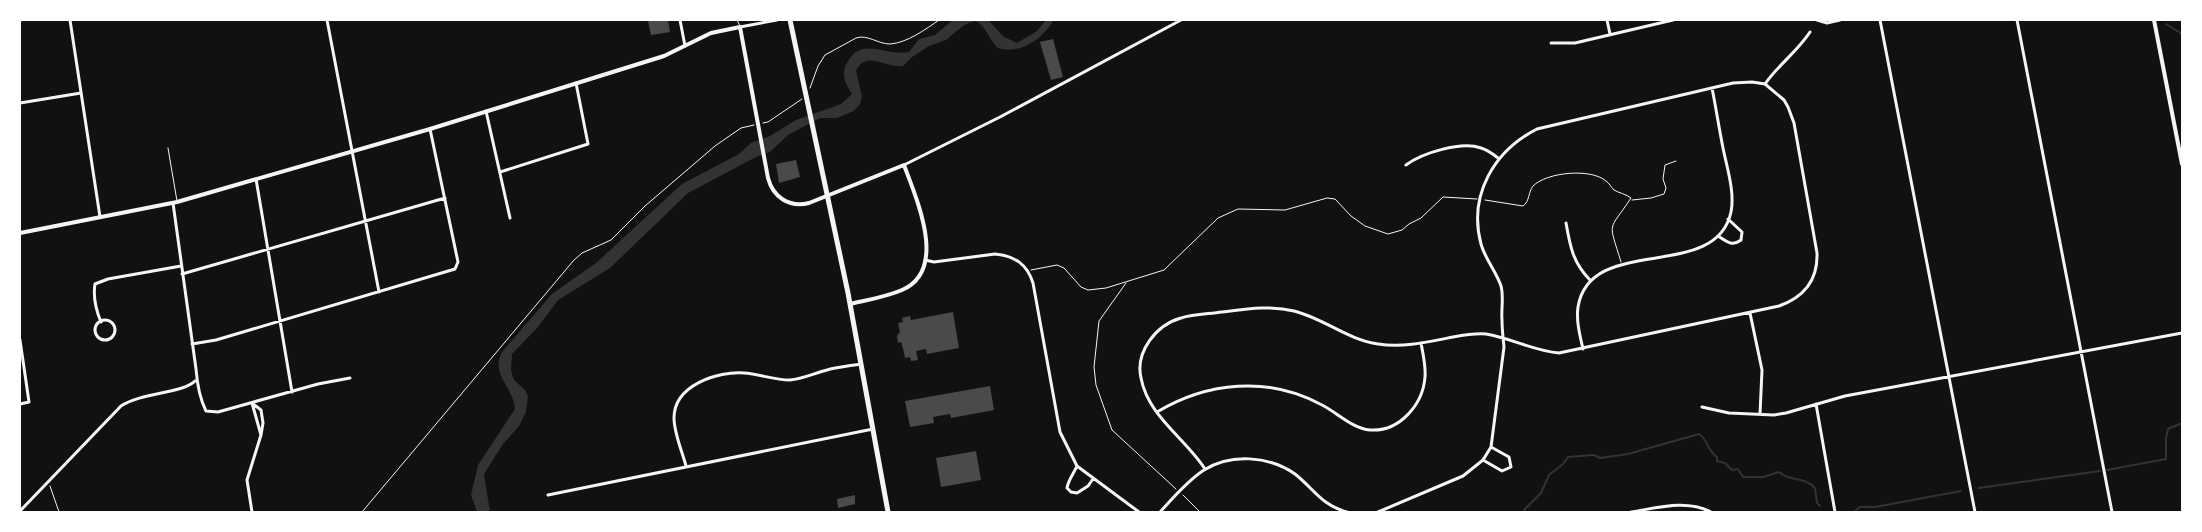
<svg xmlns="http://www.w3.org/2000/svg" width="2202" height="532" font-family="Commissioner,sans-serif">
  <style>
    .water { fill: #333 }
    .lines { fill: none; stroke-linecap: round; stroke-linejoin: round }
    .stream { stroke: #333; stroke-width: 2 }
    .building { fill: #4a4a4a }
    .path { stroke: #f5f5f5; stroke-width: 1 }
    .service { stroke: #f5f5f5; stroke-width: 1 }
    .minor { stroke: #f5f5f5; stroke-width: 3 }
    .tertiary { stroke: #f5f5f5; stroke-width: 4 }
    .primary { stroke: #f5f5f5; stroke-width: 5 }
  </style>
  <rect width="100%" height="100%" fill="#111"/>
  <path class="water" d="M 953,20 L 988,20 L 1004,37 L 1017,43 L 1037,31 L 1046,20 L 1054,20 C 1042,39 1021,55 998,48 C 989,40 986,25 975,21 L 964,25 L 946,40 L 929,46 L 912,57 L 903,66 C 887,69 866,49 856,71 L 862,97 L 860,104 L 854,111 L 837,118 L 820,118 L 788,135 L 770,152 L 756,157 L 688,193 L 610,268 L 558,300 L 538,327 L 512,354 L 511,371 L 514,380 L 525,390 L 528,396 L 526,412 L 519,426 L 503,444 L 484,474 L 490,512 L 477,512 L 471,495 L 478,465 L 515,409 C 513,386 490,374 502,352 L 552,294 L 596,263 L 682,184 L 739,154 L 751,143 L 770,136 L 796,120 L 841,104 L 852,94 C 846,85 841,75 846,65 C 860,34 886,57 909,52 L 919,39 L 935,35 Z"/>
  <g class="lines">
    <path class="stream" d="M 2166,24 L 2182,34
      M 2107,470 L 2166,459 L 2166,438 L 2168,429 L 2182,423
      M 1979,488 L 2100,471
      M 1524,510 L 1541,493 L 1549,475 L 1563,464 L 1568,457 L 1594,455 L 1600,458 L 1628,454 L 1699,434 C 1708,439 1707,451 1717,457 L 1717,461 L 1725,463 L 1732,470 L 1738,469 L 1743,477 L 1763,477 L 1779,472 C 1789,482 1804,476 1815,488 L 1817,503 L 1820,506
      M 1854,512 L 1860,507 L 1875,507 L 1961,491"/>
  </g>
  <path class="building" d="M 668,20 L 670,32 L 651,35 L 648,21 Z
    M 1053,39 L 1063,77 L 1051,80 L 1040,42 Z
    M 796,160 L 800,177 L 779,183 L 776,164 Z
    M 953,312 L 959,348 L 927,354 L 926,349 L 916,351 L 918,360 L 911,361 L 910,357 L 905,358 L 903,348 L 901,342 L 898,343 L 897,336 L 900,332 L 898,323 L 903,322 L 902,318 L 910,316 L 911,320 Z
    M 990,386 L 994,410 L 951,418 L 950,414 L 933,417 L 934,423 L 910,427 L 905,401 Z
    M 976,451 L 981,480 L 941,487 L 936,458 Z
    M 855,495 L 855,504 L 838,508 L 837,499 Z"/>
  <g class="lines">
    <path class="path" d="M 810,88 L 818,66 L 825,55 L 856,38 C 867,34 878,44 890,44 C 907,43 926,29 939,20
      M 763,123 L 768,122 L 802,99
      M 1485,200 L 1523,206 C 1530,201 1528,192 1533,186 C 1547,172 1591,168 1606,181 C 1609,183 1611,187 1614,190 C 1619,193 1626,194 1631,198 C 1608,233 1608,219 1621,262
      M 1632,200 L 1651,198 L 1664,194 L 1666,188 L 1663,179 L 1665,165 L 1676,161
      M 1031,270 L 1057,265 L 1064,268 L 1081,287 L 1088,290 L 1106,288 L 1164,270 L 1218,218 L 1238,209 L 1285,210 L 1327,198 L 1335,199 L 1351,216 L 1365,226 L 1388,234 L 1402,230 L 1409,224 L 1421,218 L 1443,197 L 1477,199
      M 1126,283 L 1099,321 L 1094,367 L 1096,385 L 1112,430 L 1176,489
      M 50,486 L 59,512
      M 1183,495 L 1200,512
      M 362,512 L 574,260 L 582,253 L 611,240 L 645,206 L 715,146 L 741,128 L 754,125"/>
    <path class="service" d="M 737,20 L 740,26
      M 168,148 L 177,201"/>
    <path class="minor" d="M 20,20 L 21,20
      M 70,20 L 100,217
      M 327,20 L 379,292
      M 680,20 L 685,46
      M 1607,20 L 1610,34
      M 1817,20 L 1827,23 L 1840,20
      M 1880,20 L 1975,512
      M 2017,20 L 2112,512
      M 740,27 L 777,20
      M 1551,43 L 1575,43 L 1673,20
      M 1765,84 C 1778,65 1797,52 1810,32
      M 20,103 L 81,93
      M 486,111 L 510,218
      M 904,165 L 1000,117 L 1181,20
      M 1406,165 C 1422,153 1461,141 1481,148 C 1488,150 1493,154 1498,158
      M 500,172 L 588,144 L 576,83
      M 256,179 L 292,392
      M 173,203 L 196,369 C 197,382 200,399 206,411 L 218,412 L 318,384 L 350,378
      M 1566,223 C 1570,246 1573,263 1590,280
      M 1718,236 C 1726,241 1732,247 1741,240 L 1742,232 L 1728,219
      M 925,260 L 934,262 L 995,254 C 1015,256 1027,264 1033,283 L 1060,432 L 1077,466 L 1139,512
      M 182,274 L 445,198
      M 1750,313 L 1762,370 L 1760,414
      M95 330a10 10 0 1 1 20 0a10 10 0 1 1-20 0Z
      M 101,322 C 96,310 93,296 95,284 L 108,279 L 181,266
      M 20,340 L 29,402 L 20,404
      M 192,344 L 216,340 L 455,269 L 458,262 L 430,129
      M 1583,349 C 1580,336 1576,321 1578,307 C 1590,233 1716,283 1731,212 C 1735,192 1727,168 1723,148 C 1719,128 1716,108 1712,88
      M 252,403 L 261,410 L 263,423 L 261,435 Z
      M 1816,404 L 1835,512
      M 1702,407 L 1729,413 L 1774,415 L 1786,413 L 1845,396 L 2182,333
      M 1157,412 C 1207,382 1268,376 1320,404 C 1337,412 1351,428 1370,430 C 1400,432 1423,404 1425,377 C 1426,366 1423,354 1421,343
      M 1483,460 L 1502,471 L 1511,467 L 1509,457 L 1491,447
      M 686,466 C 682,451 674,433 674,418 C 674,385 718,371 744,373 C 759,374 774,380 790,380 C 802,379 815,373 827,370 C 838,367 849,366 861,364
      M 1077,466 C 1074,473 1068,480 1067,488 L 1071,492 L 1077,493 L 1088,486 L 1093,479
      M 1205,469 C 1185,438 1148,416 1141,378 C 1135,352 1156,325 1181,318 C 1194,314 1209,314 1222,312 C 1246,309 1270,305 1294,311 C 1323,318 1348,340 1378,344 C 1403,348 1428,342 1453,337 C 1464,335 1475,333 1486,334 C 1511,338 1534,351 1559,353 L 1779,306 C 1804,297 1818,280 1817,253 L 1794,123 L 1788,107 L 1784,100 L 1765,84 L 1752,82 L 1733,83 L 1537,129 C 1494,151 1468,195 1481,244 C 1485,259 1496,271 1501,286 C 1504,297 1501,309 1502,320 C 1502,329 1503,338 1504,347 L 1491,447 L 1483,460 L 1463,476 L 1378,512
      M 548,495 L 873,429
      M 20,511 L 121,406 C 140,393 184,393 195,381
      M 252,512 L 247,480 L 261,435
      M 1160,512 C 1173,498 1187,481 1204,470 C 1231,453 1269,456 1295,474 C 1314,489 1321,505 1347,512
      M 1631,512 C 1657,508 1686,499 1711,512"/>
    <path class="tertiary" d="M 2154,20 L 2182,164
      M 20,233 L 177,202 L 430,129 L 664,56 L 711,33 L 740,27 L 768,178 C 773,197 789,208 809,203 L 904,165 C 916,198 949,270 902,290 C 886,297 867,300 850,304"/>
    <path class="primary" d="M 790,20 L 848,293 L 888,512"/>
  </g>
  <rect width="2202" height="532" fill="none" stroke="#ffffff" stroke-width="42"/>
</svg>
